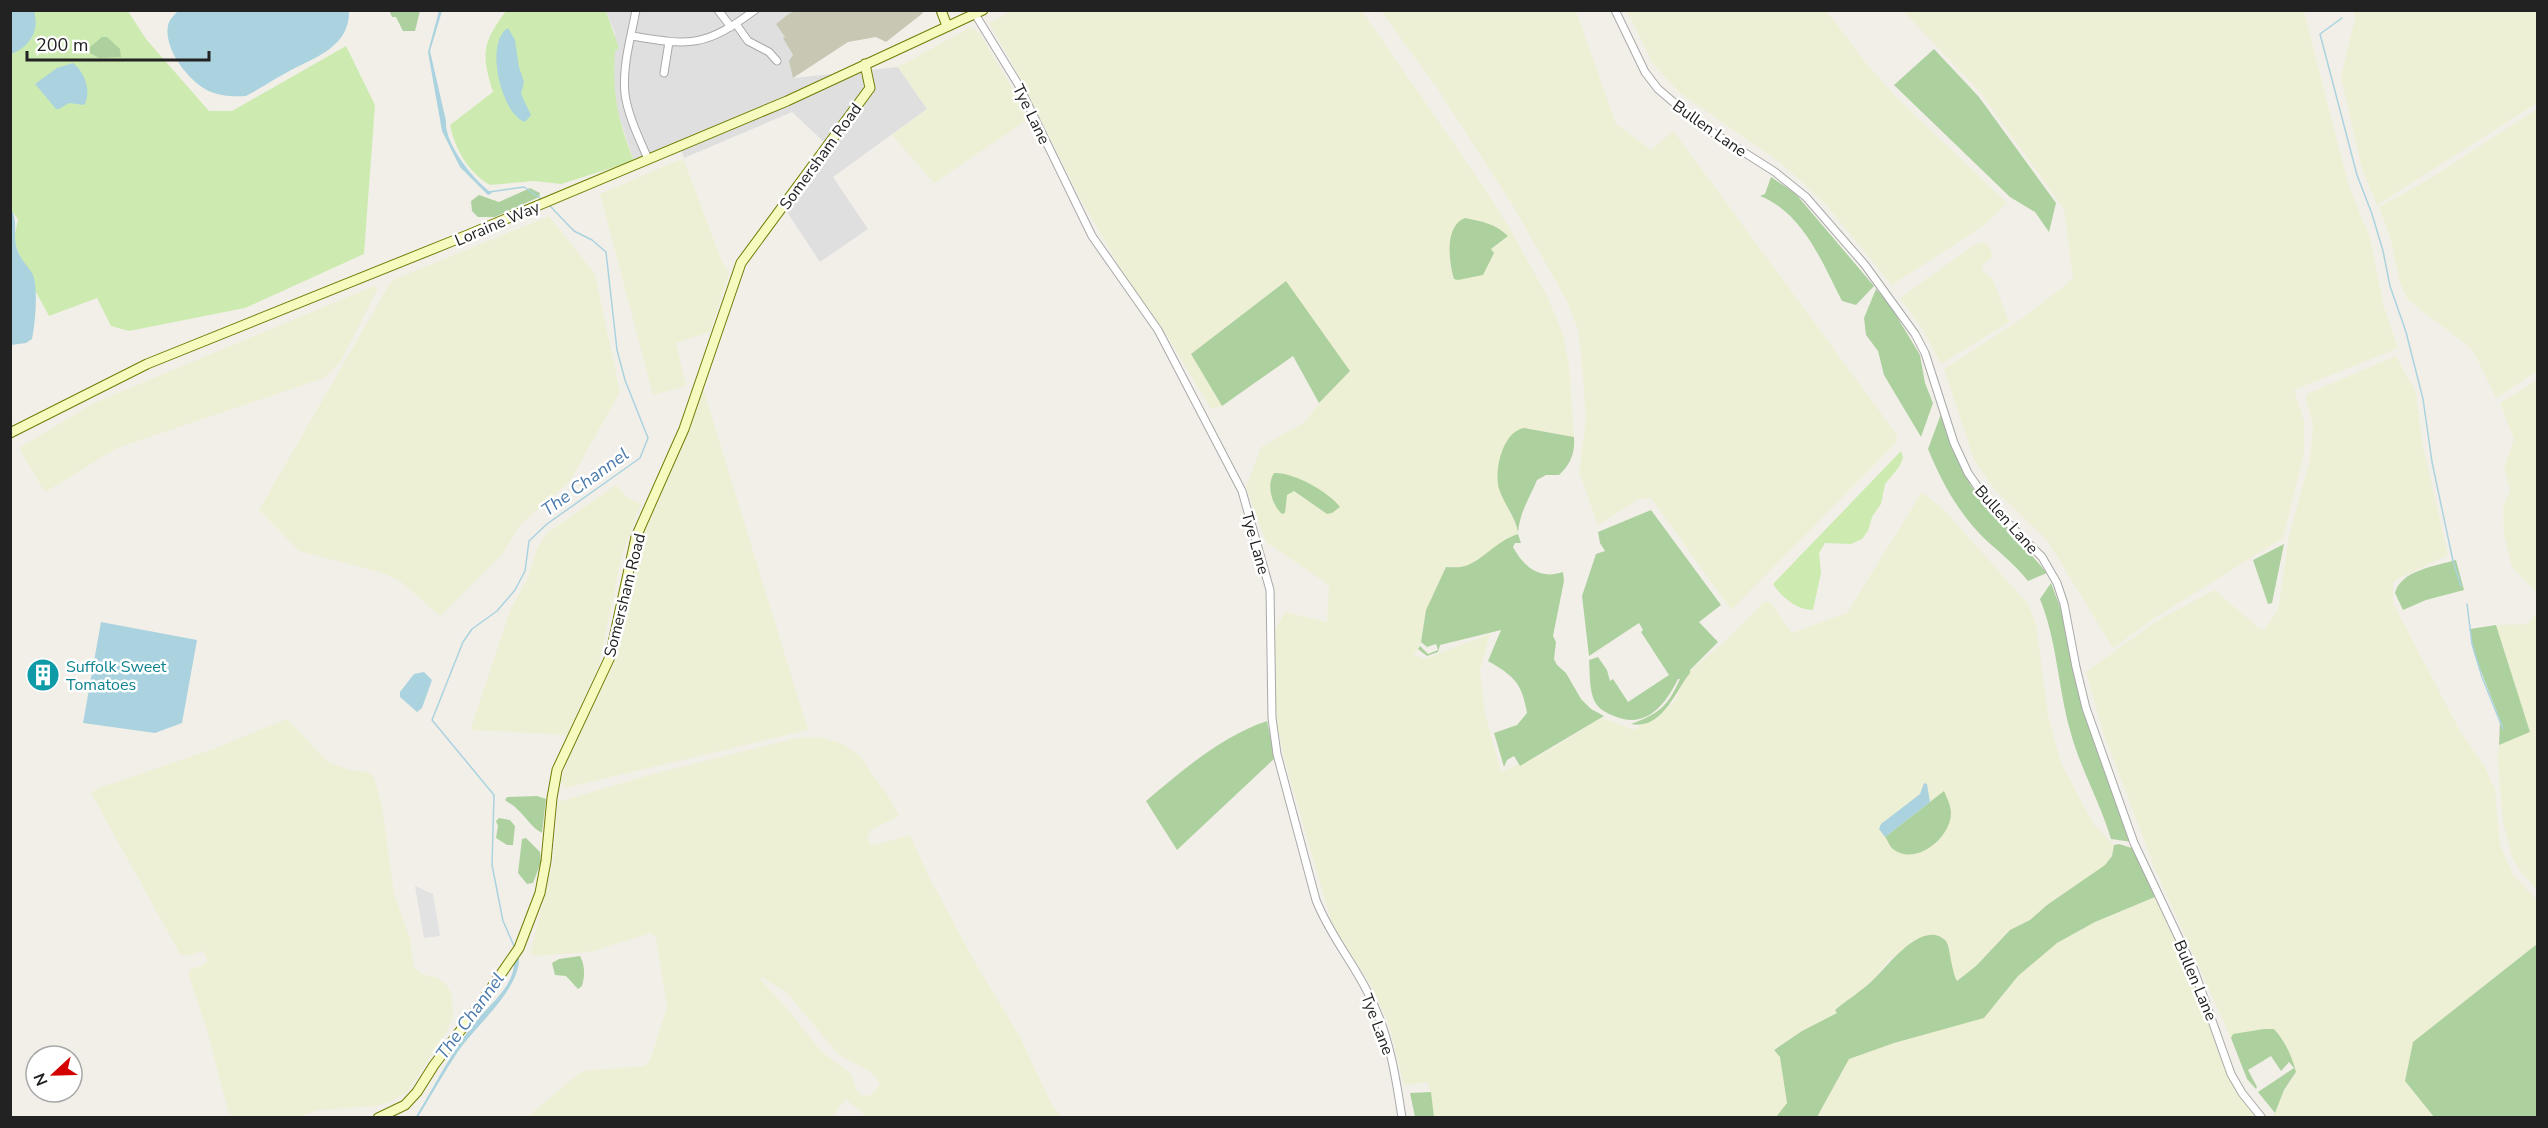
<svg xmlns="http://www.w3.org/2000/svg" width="2548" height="1128" font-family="'Nunito Sans',sans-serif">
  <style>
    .residential { fill: #e0dfdf }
    .construction { fill: #c7c7b4 }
    .farmland { fill: #eef0d5; fill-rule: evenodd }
    .grass { fill: #cdebb0 }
    .forest { fill: #add19e }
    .parking { fill: #e2e2e2 }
    .water { fill: #aad3df }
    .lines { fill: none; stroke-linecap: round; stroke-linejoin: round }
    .stream { stroke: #aad3df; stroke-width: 1.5 }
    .street-casing { stroke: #a9a9a9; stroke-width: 9 }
    .secondary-casing { stroke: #707d05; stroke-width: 11 }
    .street { stroke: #fff; stroke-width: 7 }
    .secondary { stroke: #f7fabf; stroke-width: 9 }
    .labels { text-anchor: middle; stroke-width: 5; stroke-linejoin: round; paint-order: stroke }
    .street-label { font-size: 16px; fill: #222; stroke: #fff }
    .culture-label { font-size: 16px; fill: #0d838f; stroke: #fff; text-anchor: start }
    .water-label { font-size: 18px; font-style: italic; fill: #4a7aab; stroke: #fff }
  </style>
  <rect width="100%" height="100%" fill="#f2efe9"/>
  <path class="residential" d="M 606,11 L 797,11 L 790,13 L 784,39 L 793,55 L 793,78 L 898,67 L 927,109 L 833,177 L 868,229 L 820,262 L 781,203 L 824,142 L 792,112 L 684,158 L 678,141 L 634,161 L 616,108 L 613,88 L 615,33 Z"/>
  <path class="construction" d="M 921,10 L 923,13 L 886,42 L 876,37 L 848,42 L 793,78 L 789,61 L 793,55 L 783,38 L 785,37 L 776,24 L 790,13 L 797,11 Z"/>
  <path class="farmland" d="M 1013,10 L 1362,11 L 1479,180 L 1512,232 L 1547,296 L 1563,334 L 1569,365 L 1574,437 L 1532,429 L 1508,439 L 1498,472 L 1502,495 L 1516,523 L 1518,534 L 1469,565 L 1462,567 L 1446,567 L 1426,610 L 1420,646 L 1413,654 L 1424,659 L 1490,634 L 1480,670 L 1485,713 L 1501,772 L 1541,755 L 1601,718 L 1635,730 L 1673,703 L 1689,672 L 1724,642 L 1764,602 L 1770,602 L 1792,633 L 1847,613 L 1922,492 L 1944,510 L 2028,604 L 2036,624 L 2048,715 L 2061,763 L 2094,825 L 2114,845 L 2109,862 L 2047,905 L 2030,920 L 2009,930 L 1976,966 L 1957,981 L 1952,971 L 1948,944 L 1937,936 L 1931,936 L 1891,958 L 1872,981 L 1835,1010 L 1837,1013 L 1802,1031 L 1774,1049 L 1780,1056 L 1787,1103 L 1776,1117 L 1434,1117 L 1428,1082 L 1404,1085 L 1389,1024 L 1372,987 L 1332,924 L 1285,761 L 1276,721 L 1274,632 L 1285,612 L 1327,622 L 1329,585 L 1266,542 L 1246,487 L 1261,447 L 1305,422 L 1319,403 L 1286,281 L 1191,354 L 1222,406 L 1211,409 L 1167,336 L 1125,276 L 1079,196 L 1018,74 L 989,23 ZM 1507,236 L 1491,249 L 1494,253 L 1491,257 L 1450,267 L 1450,244 Z
    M 1381,11 L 1576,11 L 1616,124 L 1651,150 L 1672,132 L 1675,133 L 1897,435 L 1896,443 L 1731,610 L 1651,498 L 1639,499 L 1598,525 L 1579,472 L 1586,420 L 1582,364 L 1578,330 L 1567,301 L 1513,206 L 1437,88 Z
    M 1627,11 L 1827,11 L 1865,62 L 1896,97 L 2007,203 L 1983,226 L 1892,285 L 1828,207 L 1799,179 L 1778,161 L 1680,93 L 1653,64 Z
    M 1903,11 L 2304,11 L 2342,160 L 2349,186 L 2370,238 L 2384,307 L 2398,348 L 2294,390 L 2304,421 L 2304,453 L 2283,538 L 2156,617 L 2113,648 L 2047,540 L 1995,490 L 1974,460 L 1944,369 L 2017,322 L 2073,279 L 2064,209 L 1979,91 Z
    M 2354,11 L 2537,11 L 2537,103 L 2377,205 L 2362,169 L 2341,77 L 2355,18 Z
    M 971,27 L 980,34 L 1030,118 L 934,183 L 892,135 L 927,109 L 898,67 Z
    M 2537,109 L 2537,371 L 2496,398 L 2475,354 L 2468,346 L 2408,300 L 2400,283 L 2390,237 L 2379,207 L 2428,180 Z
    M 679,160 L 684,161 L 722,262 L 729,273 L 710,332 L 676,343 L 686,386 L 653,395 L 600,194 Z
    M 549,216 L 595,274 L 620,392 L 570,481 L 520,525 L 504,552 L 440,616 L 400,581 L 383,573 L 299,551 L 259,510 L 389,285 L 393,280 Z
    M 1983,242 L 1988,244 L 1992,254 L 1991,259 L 1984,263 L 1982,271 L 1991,277 L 1996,287 L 2009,322 L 1941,364 L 1923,330 L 1900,298 L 1974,245 Z
    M 374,286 L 378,288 L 341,361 L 324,378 L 117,448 L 47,491 L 43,489 L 19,448 L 94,403 Z
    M 2396,356 L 2416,393 L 2422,442 L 2448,555 L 2393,581 L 2393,603 L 2460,731 L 2485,767 L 2495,790 L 2500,845 L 2514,876 L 2537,900 L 2537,944 L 2413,1042 L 2405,1081 L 2434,1117 L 2273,1117 L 2279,1098 L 2296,1074 L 2286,1051 L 2272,1031 L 2231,1038 L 2155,869 L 2103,732 L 2086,672 L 2158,620 L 2215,590 L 2260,629 L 2265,629 L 2278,610 L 2289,536 L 2310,459 L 2313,425 L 2306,399 L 2307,394 Z
    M 2537,380 L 2537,593 L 2512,567 L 2504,535 L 2503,508 L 2510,490 L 2504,468 L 2514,439 L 2500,403 Z
    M 703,388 L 808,730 L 565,788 L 560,782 L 569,757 L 612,666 L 644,530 L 688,429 Z
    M 616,485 L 627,497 L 641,504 L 622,555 L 599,665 L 567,735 L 473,730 L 471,728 L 511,608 L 528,578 L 537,549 L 547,533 Z
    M 2537,612 L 2537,890 L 2521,872 L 2512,857 L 2503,822 L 2497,753 L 2499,745 L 2530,732 L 2496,625 L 2528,624 Z
    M 287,719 L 328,762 L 350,770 L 368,772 L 374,777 L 382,806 L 394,893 L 410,939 L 414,967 L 422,974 L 437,978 L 446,984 L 452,994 L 453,1016 L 447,1031 L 408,1091 L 392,1101 L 377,1106 L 318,1110 L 298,1117 L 233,1117 L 228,1111 L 207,1030 L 188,973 L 190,969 L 202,966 L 207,962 L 206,956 L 202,951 L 187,956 L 180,954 L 91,793 L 99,788 L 213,749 Z
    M 820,737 L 843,744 L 859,755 L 890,799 L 899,816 L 871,830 L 867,837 L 870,844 L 875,845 L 910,835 L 929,877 L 976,964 L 1020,1037 L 1053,1107 L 1062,1117 L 867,1117 L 846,1099 L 832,1117 L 527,1117 L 582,1071 L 644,1066 L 650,1061 L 667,1007 L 656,938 L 651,933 L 590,952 L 536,956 L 530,954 L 553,862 L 558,802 L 653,774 L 797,738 ZM 762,977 L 786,992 L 838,1054 L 867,1070 L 876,1077 L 880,1085 L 869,1096 L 861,1095 L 856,1089 L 851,1074 L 821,1051 L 785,1006 L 760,979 Z
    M 2155,897 L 2196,980 L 2235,1089 L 2257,1117 L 1817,1118 L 1849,1059 L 1999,1001 L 2018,976 L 2057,943 L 2095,922 Z"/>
  <path class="grass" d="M 10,11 L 128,11 L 146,39 L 209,111 L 232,111 L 346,46 L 375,105 L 364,254 L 245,308 L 129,331 L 111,326 L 97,298 L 49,316 L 24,270 L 14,239 L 18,219 L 10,209 Z
    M 506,11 L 606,11 L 619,48 L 615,51 C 612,97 618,119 634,161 L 561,184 L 534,181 L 490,185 C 468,172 455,149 450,125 L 493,92 C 481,54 482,43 506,11 Z
    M 1901,451 L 1903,458 L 1899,467 L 1885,484 L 1881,504 L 1872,517 L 1868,531 L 1862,539 L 1851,544 L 1825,543 L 1819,553 L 1821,573 L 1813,610 C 1797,610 1782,598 1773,584 Z"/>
  <path class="forest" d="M 389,10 L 420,11 L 415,31 L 403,31 L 396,17 L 392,17 Z
    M 102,37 L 107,37 L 120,49 L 121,57 L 99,58 L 90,53 L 90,47 Z
    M 1934,49 L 1979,97 L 2056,203 L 2049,232 L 2035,212 L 2010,197 L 1894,85 Z
    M 1771,177 L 1795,193 L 1874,286 L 1856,305 L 1842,301 C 1822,262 1803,213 1760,196 L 1765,194 Z
    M 530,188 L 540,193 L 539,197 L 495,217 L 478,217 L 472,211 L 471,201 L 479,195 L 499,202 Z
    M 1465,218 C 1481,221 1496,224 1508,236 L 1491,249 L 1494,253 L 1483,275 L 1458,280 L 1454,279 C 1449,263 1444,226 1465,218 Z
    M 1286,281 L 1350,371 L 1319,403 L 1293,356 L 1222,406 L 1191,354 Z
    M 1876,289 L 1888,302 L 1920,355 L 1925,383 L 1933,403 L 1921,437 L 1884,375 L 1878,351 L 1866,335 L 1864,318 Z
    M 1941,414 L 1971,486 L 2047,573 L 2028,581 C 2016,566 2002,554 1988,542 C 1960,516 1942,483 1928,449 Z
    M 1524,428 L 1574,437 C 1575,453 1571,464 1559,475 L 1546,475 L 1537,480 C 1529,499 1520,512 1518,532 C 1515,516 1504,504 1499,489 C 1494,471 1502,432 1524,428 Z
    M 1274,473 C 1293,472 1328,491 1340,507 L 1332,513 L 1327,514 L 1294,491 L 1287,495 L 1285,513 L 1282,514 C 1272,505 1266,485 1274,473 Z
    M 1651,510 L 1721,605 L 1699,622 L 1718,642 L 1690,670 L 1690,673 C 1675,692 1662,730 1631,724 C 1659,714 1668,706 1680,679 L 1678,679 C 1665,705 1646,730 1614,716 C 1606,713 1599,709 1595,702 C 1589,691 1590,672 1589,660 L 1598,657 L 1607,670 L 1610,681 L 1613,679 L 1628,702 L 1669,675 L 1641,632 L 1643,630 L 1639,623 L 1589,656 L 1582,596 L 1596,554 L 1605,551 L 1600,543 L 1598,532 Z
    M 1518,534 L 1521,543 L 1515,543 L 1513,547 C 1524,567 1539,580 1563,572 L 1564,581 L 1553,636 L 1556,642 L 1554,659 L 1557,665 L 1566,673 L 1581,699 L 1591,709 L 1604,716 L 1520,766 L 1514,756 L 1507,760 L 1504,767 L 1494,733 L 1517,725 L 1527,713 C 1522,683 1514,676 1488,661 L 1501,630 L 1440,645 L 1438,652 L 1427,656 L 1418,649 L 1420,646 L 1428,654 L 1438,650 L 1436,644 L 1427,647 L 1421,642 L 1426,610 L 1446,567 C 1452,567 1459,568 1465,566 C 1482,561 1496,541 1518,534 Z
    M 2284,544 L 2272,603 L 2268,604 L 2253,560 Z
    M 2456,560 L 2464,590 L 2426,600 L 2403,610 L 2395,593 C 2401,570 2436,566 2456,560 Z
    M 2051,583 L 2065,620 L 2075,669 L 2132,842 L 2111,839 C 2100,802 2080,768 2070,730 C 2058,687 2057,641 2040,599 Z
    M 2496,625 L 2530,732 L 2499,745 L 2500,720 L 2474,653 L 2470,629 Z
    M 1267,721 L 1275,758 L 1177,850 L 1146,801 C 1183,770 1220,737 1267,721 Z
    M 1944,791 C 1947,798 1951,806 1951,813 C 1951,838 1915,867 1893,849 C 1890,847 1888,841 1885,837 Z
    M 537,796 L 546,799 L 542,833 C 532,828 525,816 517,809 C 514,805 508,803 505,800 L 507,797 Z
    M 499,818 L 510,820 L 515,826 L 513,845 L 507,845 L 496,838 L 498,826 L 496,821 Z
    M 526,838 L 540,852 L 541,862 L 533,883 L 527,884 L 518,873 L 522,839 Z
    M 2119,844 L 2135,849 L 2155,897 L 2095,922 L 2057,943 L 2018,976 L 1984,1018 L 1894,1043 L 1849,1059 L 1817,1117 L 1776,1117 L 1787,1103 L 1780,1057 L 1774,1050 L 1802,1031 L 1837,1013 L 1835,1010 C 1847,1000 1860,992 1872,981 C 1886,968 1923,917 1946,941 C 1950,946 1951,970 1957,981 L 1976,966 L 2010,930 L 2030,920 L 2047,905 L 2105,865 L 2112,856 L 2114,845 Z
    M 2537,944 L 2537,1117 L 2434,1117 L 2405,1081 L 2413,1042 Z
    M 580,956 C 585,965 585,976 582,986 L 578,989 L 566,976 L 555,975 L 552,963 L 559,959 Z
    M 2264,1029 L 2274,1029 C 2285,1041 2292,1056 2296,1072 L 2284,1090 L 2275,1113 L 2258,1092 L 2294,1068 L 2289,1062 L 2281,1071 L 2271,1056 L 2248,1070 L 2257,1087 L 2256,1089 L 2247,1079 L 2231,1038 L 2233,1034 Z
    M 1431,1092 L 1434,1117 L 1415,1117 L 1410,1093 Z"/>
  <path class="parking" d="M 415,886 L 433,894 L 440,936 L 424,938 Z"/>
  <path class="water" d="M 11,10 L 34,11 C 40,30 30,47 11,54 Z
    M 178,11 L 349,10 C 350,44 321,55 295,68 C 279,76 263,87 246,96 C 233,97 217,96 205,89 C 186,78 161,45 169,22 C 171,18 175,14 178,11 Z
    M 439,11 L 442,11 L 430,51 L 446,121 C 444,143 474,181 492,193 L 488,195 L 460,167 L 442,131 L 428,52 Z
    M 508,28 L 515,40 L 519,67 L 524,82 L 521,94 L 531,115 L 525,122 C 501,114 484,42 508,28 Z
    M 73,63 C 85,72 92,93 84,105 L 69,103 L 59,109 L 56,109 L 35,84 L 57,68 Z
    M 11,208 C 19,224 12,235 17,249 C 20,259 27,265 32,273 C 39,285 35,325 32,339 L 26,343 L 11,345 Z
    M 101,622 L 197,640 L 182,723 L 155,733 L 83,723 Z
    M 424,672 L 432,680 L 422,708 L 417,712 L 400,697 L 400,692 L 414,674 Z
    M 1924,783 L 1927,784 L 1930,802 L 1885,837 L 1879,829 L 1881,824 L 1920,794 Z
    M 519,958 C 520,990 474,1027 457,1053 C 443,1074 431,1096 418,1117 L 415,1118 C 436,1084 452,1049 478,1019 C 491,1003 516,984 514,960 Z"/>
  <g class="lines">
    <path class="stream" d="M 2342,18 L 2320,34 L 2357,175 L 2372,214 L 2383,251 L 2390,286 L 2406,332 L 2423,399 L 2432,462 L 2453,561 L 2461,586
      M 489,192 L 524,187 L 543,200
      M 2467,604 L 2472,644 L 2482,677 L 2503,729
      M 514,946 L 503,921 L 492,865 L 494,795 L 432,720 L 463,642 L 472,629 L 497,611 L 515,590 L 525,571 L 529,541 L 547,524 L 640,458 L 648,438 L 625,380 L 617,350 L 606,252 L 592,240 L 574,231 L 549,205"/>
    <defs>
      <path id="street" d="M 636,10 C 631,37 622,67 625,94 C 628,116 639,138 648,159
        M 718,10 L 731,27
        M 1615,10 L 1645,72 L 1658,89 L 1698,123 L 1775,172 L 1806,197 L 1865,265 L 1915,334 L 1925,353 L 1954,443 L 1968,473 L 1991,506 L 2042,557 L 2057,583 L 2064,604 L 2076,667 L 2086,708 L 2134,843 L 2194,970 L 2231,1074 L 2242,1093 L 2262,1118
        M 975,14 L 1018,84 L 1092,236 L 1158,330 L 1242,491 L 1270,590 L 1272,718 L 1277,754 L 1316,900 C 1330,936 1354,963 1370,997 C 1389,1034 1396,1077 1402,1118
        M 736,24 L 748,41 L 769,52 L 777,61
        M 632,36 C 691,46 705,47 755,10
        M 664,73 L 669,42"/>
      <path id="secondary" d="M 941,10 L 947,26
        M 10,433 L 147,364 L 470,234 L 787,101 L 983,10
        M 378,1118 L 405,1105 L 417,1092 L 434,1065 L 474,1013 L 519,948 L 540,893 L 546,861 L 552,798 L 557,770 L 610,657 L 636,537 L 684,429 L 741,263 L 870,88 L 865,64"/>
    </defs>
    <use href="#street" class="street-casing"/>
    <use href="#secondary" class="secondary-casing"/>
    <use href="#street" class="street"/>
    <use href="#secondary" class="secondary"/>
  </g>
  <defs>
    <symbol id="building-disc" viewBox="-11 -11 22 22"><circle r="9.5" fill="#0f9aa8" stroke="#fff"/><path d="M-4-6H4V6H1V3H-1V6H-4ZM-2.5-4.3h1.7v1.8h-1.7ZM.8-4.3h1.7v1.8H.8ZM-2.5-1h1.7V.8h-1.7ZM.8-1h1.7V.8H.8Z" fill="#fff"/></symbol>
  </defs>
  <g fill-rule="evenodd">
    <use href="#building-disc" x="24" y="656" width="38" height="38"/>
  </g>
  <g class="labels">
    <g class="street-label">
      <text transform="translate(1032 114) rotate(64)" y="6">Tye Lane</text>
      <text transform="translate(1710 128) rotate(35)" y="6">Bullen Lane</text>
      <text transform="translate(820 156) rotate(-54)" y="6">Somersham Road</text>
      <text transform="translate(497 223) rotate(-23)" y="6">Loraine Way</text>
      <text transform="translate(2007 519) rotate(48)" y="6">Bullen Lane</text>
      <text transform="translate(1256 543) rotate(74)" y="6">Tye Lane</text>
      <text transform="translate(624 595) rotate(-76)" y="6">Somersham Road</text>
      <text transform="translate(2196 980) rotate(67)" y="6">Bullen Lane</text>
      <text transform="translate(1378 1024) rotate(69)" y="6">Tye Lane</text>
    </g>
    <g class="culture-label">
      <text x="66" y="672">Suffolk Sweet<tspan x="66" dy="18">Tomatoes</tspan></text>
    </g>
    <g class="water-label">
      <text transform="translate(585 482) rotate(-36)" y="6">The Channel</text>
      <text transform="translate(470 1016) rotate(-54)" y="6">The Channel</text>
    </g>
  </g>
  <rect width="2548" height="1128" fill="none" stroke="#222222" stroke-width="24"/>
  <g transform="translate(54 1074) rotate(248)"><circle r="28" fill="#ffffff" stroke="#a7a7a7" stroke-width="1.5"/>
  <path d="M0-4.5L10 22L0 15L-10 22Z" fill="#d40000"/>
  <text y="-9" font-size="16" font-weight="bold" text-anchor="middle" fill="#222222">N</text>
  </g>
  <path d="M27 51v9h182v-9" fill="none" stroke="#222222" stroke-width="3"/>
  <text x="36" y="51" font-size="18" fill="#222222" stroke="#ffffff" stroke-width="4.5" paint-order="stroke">200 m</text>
</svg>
